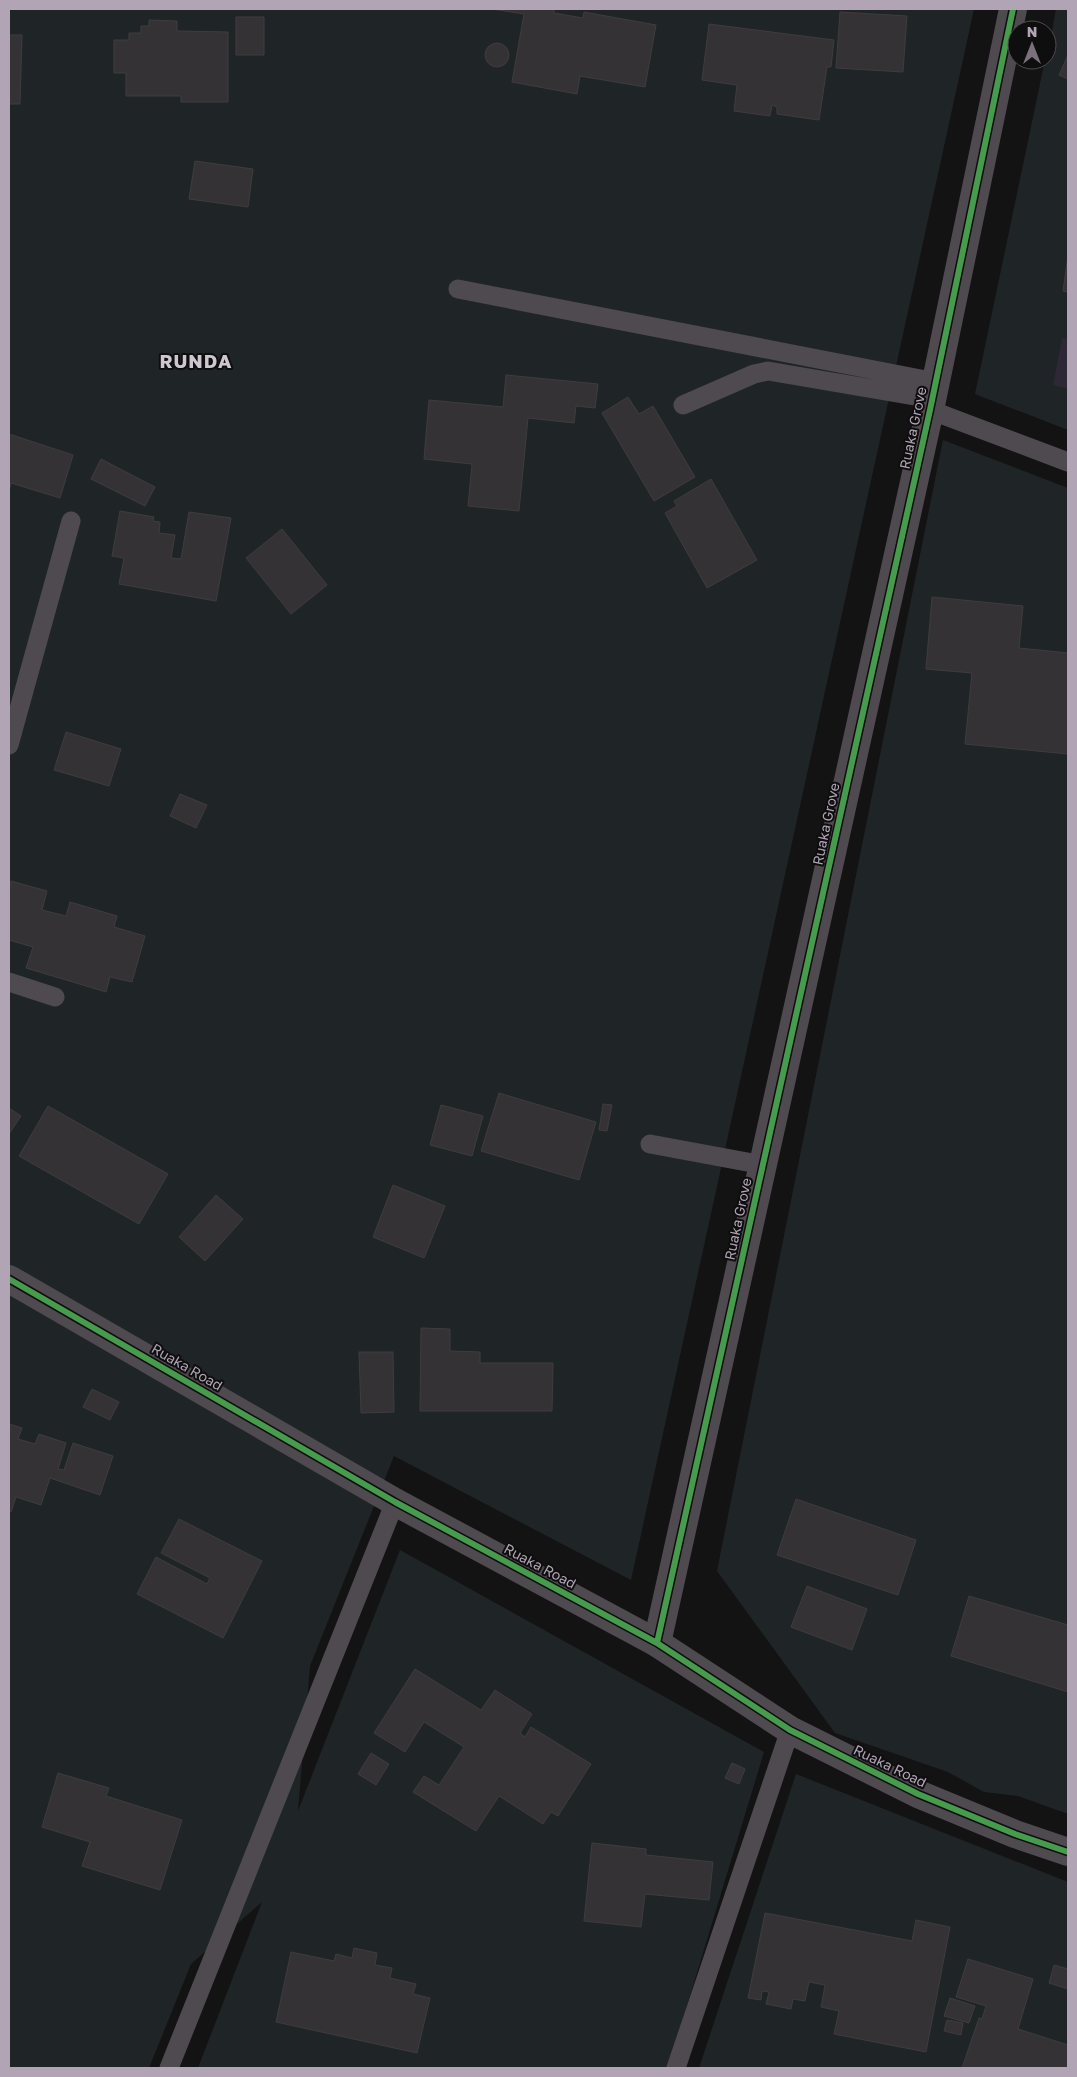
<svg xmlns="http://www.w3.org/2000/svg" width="1077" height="2077" font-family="'Golos Text',sans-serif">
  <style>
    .green { fill: #1f2526 }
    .water { fill: #2e2735 }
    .building { fill: #343234; stroke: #3f3c40 }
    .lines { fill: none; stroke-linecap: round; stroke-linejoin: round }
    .service { stroke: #4f4a4f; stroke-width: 19 }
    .minor { stroke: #4f4a4f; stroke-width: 28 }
    .tertiary { stroke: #4f4a4f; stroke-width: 28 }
    .cycleway-casing { stroke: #0f0e0f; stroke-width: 9 }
    .cycleway { stroke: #469c4c; stroke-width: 6 }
    .labels { text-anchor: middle; stroke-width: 4; stroke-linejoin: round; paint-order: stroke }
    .street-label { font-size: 14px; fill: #b1a4b5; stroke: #0f0e0f }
    .district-label { font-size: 19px; font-weight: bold; letter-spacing: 1px; fill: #cfc5d1; stroke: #0f0e0f }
  </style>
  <rect width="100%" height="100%" fill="#141314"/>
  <path class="green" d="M 9,9 L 974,9 L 631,1580 L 394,1456 L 310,1666 L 298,1811 L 400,1550 L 764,1752 L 668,2068 L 198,2068 L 262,1902 L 191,1964 L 149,2068 L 9,2068 Z
    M 1056,9 L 1068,9 L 1068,430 L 975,394 L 1045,60 L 1047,60 Z
    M 943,440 L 1068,488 L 1068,1814 L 1018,1796 L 984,1792 L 948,1772 L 835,1733 L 717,1571 Z
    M 796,1774 L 1068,1882 L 1068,2068 L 699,2068 Z"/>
  <path class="water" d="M 1062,338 L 1068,339 L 1068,389 L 1053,385 Z"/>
  <path class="building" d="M 492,9 L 554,9 L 554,13 L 583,18 L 584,12 L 656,25 L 645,87 L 580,76 L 577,94 L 512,82 L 524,14 Z
    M 840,12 L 907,16 L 903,72 L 836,68 Z
    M 236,17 L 264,17 L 264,55 L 236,55 Z
    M 149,20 L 177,21 L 177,31 L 228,32 L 228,102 L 181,102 L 181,96 L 126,96 L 126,73 L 114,73 L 114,40 L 129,40 L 129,33 L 141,33 L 141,26 L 149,26 Z
    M 709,24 L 834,40 L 831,67 L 827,67 L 819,120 L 777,114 L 777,107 L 772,105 L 770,116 L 734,111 L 737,85 L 702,80 Z
    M 9,35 L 22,35 L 20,104 L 9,104 Z
    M485 55a12 12 0 1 1 24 0a12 12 0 1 1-24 0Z
    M 1068,55 L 1068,79 L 1059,75 Z
    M 195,161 L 253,169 L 248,207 L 189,199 Z
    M 1068,256 L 1068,292 L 1063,291 Z
    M 506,375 L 598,384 L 595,408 L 576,406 L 574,423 L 528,418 L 519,511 L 468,506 L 472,464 L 424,459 L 429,400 L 503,407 Z
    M 628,397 L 639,414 L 653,406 L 695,477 L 654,501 L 602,413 Z
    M 9,434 L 73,455 L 60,498 L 11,483 L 9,492 Z
    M 101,459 L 155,487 L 145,506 L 91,479 Z
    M 711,479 L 757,560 L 707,588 L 665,513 L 677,506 L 674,501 Z
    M 120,511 L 154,517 L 153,521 L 160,522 L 159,533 L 175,535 L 171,558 L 181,559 L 189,512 L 231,518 L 216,601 L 119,584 L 124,558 L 112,556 Z
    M 282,529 L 327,585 L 291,614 L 246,558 Z
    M 932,597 L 1023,606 L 1019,648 L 1068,653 L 1068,754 L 965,744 L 972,673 L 926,669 Z
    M 66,732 L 121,749 L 109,786 L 54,770 Z
    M 180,794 L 207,805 L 196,828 L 170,816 Z
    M 11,881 L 47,891 L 42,910 L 66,916 L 70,902 L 117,916 L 114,927 L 145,936 L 132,982 L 110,977 L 106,992 L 26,968 L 33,947 L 9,940 L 9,891 Z
    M 499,1093 L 596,1122 L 579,1180 L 481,1151 Z
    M 603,1104 L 612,1105 L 607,1131 L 599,1130 Z
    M 441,1105 L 483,1116 L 472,1156 L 430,1145 Z
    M 48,1106 L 168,1174 L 139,1224 L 19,1156 Z
    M 9,1108 L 21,1116 L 9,1134 Z
    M 393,1185 L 445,1206 L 424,1258 L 373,1237 Z
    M 216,1195 L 243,1219 L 205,1261 L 179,1237 Z
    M 421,1328 L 450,1329 L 450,1351 L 480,1352 L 480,1363 L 553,1363 L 552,1411 L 420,1411 Z
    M 359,1352 L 393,1352 L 394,1412 L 361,1413 Z
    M 92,1389 L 119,1402 L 110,1420 L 83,1407 Z
    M 9,1424 L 22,1428 L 18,1439 L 35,1444 L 39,1434 L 66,1443 L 58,1469 L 64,1470 L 73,1443 L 113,1456 L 100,1495 L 50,1478 L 41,1505 L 16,1497 L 11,1512 L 9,1511 Z
    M 796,1499 L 916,1540 L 898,1595 L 777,1555 Z
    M 179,1519 L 262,1561 L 223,1638 L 137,1594 L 156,1557 L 207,1584 L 210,1578 L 161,1553 Z
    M 807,1586 L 867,1609 L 852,1650 L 791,1627 Z
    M 969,1596 L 1068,1625 L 1068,1692 L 951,1656 Z
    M 415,1669 L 481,1710 L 495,1690 L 532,1714 L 520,1733 L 525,1737 L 531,1727 L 591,1764 L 558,1816 L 551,1812 L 543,1824 L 499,1796 L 476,1831 L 413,1792 L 424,1776 L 439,1785 L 464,1747 L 424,1722 L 405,1752 L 374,1733 Z
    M 371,1753 L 389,1764 L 376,1785 L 358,1774 Z
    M 732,1763 L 745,1769 L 739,1784 L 725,1778 Z
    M 58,1773 L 109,1788 L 106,1796 L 182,1820 L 160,1890 L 82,1866 L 90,1842 L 42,1827 Z
    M 592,1843 L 646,1849 L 646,1855 L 713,1862 L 709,1900 L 645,1894 L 641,1927 L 584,1921 Z
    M 765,1913 L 912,1941 L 916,1920 L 950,1927 L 926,2052 L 834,2034 L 839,2011 L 821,2007 L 825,1985 L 809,1982 L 805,2001 L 793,1999 L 791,2009 L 766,2004 L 769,1992 L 762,1991 L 761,2000 L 748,1998 Z
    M 354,1948 L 377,1953 L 375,1965 L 392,1968 L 390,1978 L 416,1984 L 413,1994 L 430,1998 L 417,2053 L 276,2022 L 291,1952 L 334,1961 L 336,1954 L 352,1958 Z
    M 968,1959 L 1033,1979 L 1018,2029 L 1068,2045 L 1068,2068 L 962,2068 L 979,2018 L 982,2019 L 986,2006 L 956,1997 Z
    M 1054,1965 L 1068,1969 L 1068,1989 L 1049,1983 Z
    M 950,1998 L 975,2006 L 969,2023 L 944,2016 Z
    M 947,2020 L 963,2023 L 961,2035 L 944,2031 Z"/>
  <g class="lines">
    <path class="service" d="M 458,289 L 936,382
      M 683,405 L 754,374 L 768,371 L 932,399
      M 930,410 L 1068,462
      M 9,745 L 71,521
      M 9,982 L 55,997
      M 650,1144 L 763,1165
      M 169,2068 L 395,1502
      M 676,2068 L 790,1730"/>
    <path class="minor" d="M 657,1643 L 930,410 L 1013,9"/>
    <path class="tertiary" d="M 9,1279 L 395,1502 L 657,1643 L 790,1730 L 918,1794 L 1015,1834 L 1068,1852"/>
    <defs>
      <path id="cycleway" d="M 9,1279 L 395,1502 L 657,1643 L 790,1730 L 918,1794 L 1015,1834 L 1068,1852
        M 657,1643 L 930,410 L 1013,9"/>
    </defs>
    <use href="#cycleway" class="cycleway-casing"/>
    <use href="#cycleway" class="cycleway"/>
  </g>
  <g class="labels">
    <g class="street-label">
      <text transform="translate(913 428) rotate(-78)" y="5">Ruaka Grove</text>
      <text transform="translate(826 824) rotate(-78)" y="5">Ruaka Grove</text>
      <text transform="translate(738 1219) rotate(-78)" y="5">Ruaka Grove</text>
      <text transform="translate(187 1367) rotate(30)" y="5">Ruaka Road</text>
      <text transform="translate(540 1566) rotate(28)" y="5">Ruaka Road</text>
      <text transform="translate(890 1766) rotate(26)" y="5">Ruaka Road</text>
    </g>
    <g class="district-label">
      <text x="196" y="368">RUNDA</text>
    </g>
  </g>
  <rect width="1077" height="2077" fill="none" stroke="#b1a4b5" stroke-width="20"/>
  <g transform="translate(1032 45)"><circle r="24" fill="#0f0e0f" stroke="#504a51"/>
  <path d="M0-4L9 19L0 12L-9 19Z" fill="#7a717d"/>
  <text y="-8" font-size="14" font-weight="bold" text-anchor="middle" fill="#b1a4b5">N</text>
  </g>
</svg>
